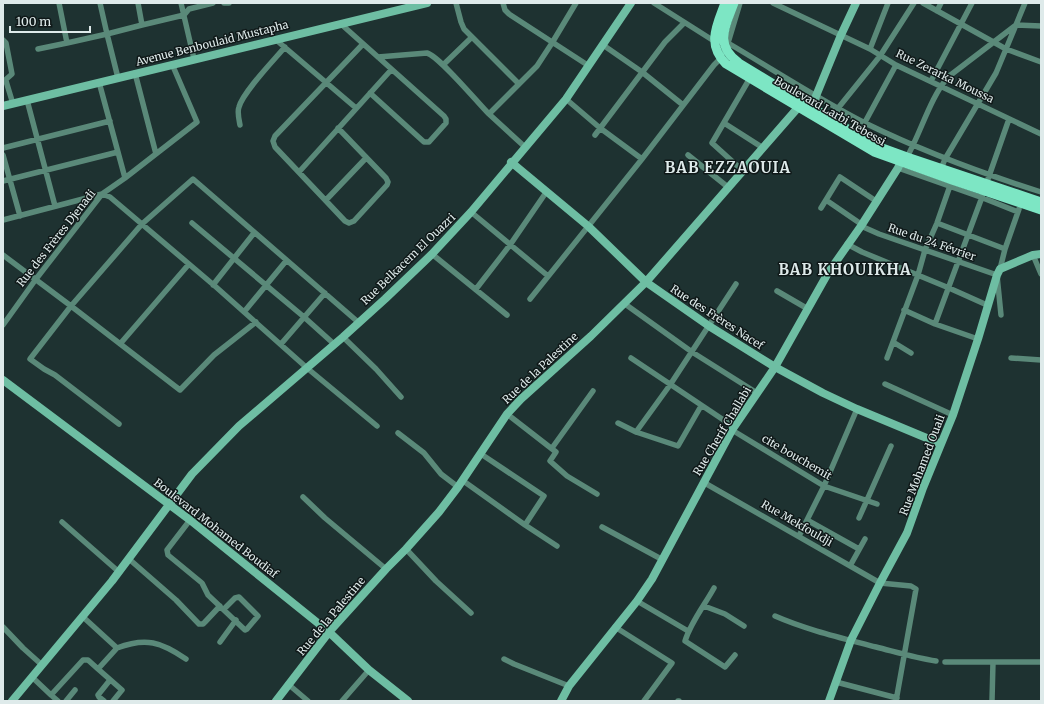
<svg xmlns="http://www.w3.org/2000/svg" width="1044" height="704" font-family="Merriweather,serif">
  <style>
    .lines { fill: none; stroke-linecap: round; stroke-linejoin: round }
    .street { stroke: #5a8979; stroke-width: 5.5 }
    .secondary { stroke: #6ebea3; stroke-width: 8 }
    .primary { stroke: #7de6c4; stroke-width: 9 }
    .labels { text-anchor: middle; stroke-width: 3; stroke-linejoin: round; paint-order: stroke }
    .street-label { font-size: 11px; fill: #deeaea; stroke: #0f1818 }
    .district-label { font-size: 15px; font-weight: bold; letter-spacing: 1px; fill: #deeaea; stroke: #0f1818 }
  </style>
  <rect width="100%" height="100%" fill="#1e3231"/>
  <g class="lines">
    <path class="street" d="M 181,3 L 194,59
      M 224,3 L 229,3
      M 456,3 L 461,22 L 464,29 L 519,84
      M 503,3 L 505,10 L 509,14 L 589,66
      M 654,3 L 714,41 L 728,43 C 774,70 818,99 865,123 C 922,151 981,173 1041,192
      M 773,3 L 870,49 L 896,65 L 1041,134
      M 923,3 L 1006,49 L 1025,3
      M 937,11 L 941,3
      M 341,24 L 444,116 L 446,119 L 446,123 L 429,142 L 424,142 L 370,93
      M 142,25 L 184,15 L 189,9 L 213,3
      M 275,39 L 356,108
      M 3,40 L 6,43 L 12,74 L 3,82
      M 67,43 L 107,34 L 100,3
      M 728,43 L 740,3
      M 603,45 L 642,72 L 683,105
      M 38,49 L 67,43 L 59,3
      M 870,49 L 888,3
      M 378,57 L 427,53 C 440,57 477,102 489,114
      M 443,65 L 472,37
      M 135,73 L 156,154
      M 118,78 L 107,34 L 142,25 L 138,3
      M 6,81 L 13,104
      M 931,81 L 972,3
      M 99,82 L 125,178
      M 566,99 L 600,128 L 642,159
      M 27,100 L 55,206
      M 839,107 L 880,56 L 914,3
      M 724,123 L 763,148
      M 240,125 C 239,120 237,112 239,107 C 243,92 274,60 285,47
      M 338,128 L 386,178 L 388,182 L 387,185 L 354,221 L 349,223 L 345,221 L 275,147 L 273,141 L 275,136 L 363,44
      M 595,135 L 665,42 L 684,23
      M 858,135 L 896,65
      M 525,147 L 489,114 L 537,66 L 552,43 L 576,3
      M 3,148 L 110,121
      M 3,155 L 20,216
      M 688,155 L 729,188
      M 907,157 C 921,132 930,98 948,77 L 1016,25 L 1041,26
      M 898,168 L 983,198 L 1018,212
      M 941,169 L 945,159 L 996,73 L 1006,49 L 1041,62
      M 743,171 L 712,143 L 750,78
      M 299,172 L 391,70
      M 988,179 L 1009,119
      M 3,181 L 118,152
      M 326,200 L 366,158
      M 826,200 L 861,224
      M 821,208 L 840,177 L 876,201
      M 471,212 L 548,276
      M 3,220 L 102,194 L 110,197 L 216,287 L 307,368 L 377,426
      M 192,223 L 304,317 L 334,344
      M 937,223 L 1005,249
      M 861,226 L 879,234 L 997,275 L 1001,315
      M 847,244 L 862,252 L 949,288 L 987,305
      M 432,254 L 507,315
      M 3,255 L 71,306 L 180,390 L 214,355 L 256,322
      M 1033,255 L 1041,274
      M 1000,269 L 1005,249 L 1019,209
      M 213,285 L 254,233
      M 476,289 L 510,245 L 547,191
      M 777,291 L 808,309
      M 530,299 L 642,159 L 714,65 L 722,57
      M 625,304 L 692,352 L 757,393
      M 904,310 L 935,324 L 978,339
      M 244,312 L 286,261
      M 935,324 L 985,189
      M 3,325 L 36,279 L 102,194 L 125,178 L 197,122 L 172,64
      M 343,337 L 376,369 L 401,397
      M 893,342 L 911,353
      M 120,344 L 189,264
      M 281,344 L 325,293
      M 631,358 L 734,427
      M 887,358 L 918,275 L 925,250 L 937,223 L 952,180
      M 1011,358 L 1041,360
      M 885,384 L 953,415
      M 507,414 L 556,452 L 550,461 L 567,476 L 597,494
      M 618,423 L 636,432 L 678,446 L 701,406
      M 119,424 L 55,375 L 44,369 L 30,359 L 71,306 L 142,224 L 193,179 L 358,322
      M 732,430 L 824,486 L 877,504
      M 636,432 L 670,385 L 736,284
      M 398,433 L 424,453 L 441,474 L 458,487
      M 552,448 L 593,391
      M 481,454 L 544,496 L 525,525
      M 462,480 L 525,525 L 557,546
      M 703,482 L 880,583 L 911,586 L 916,589 L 896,701
      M 303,497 L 325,518 L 386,569
      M 859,518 L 891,446
      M 190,520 L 167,550 L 168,555 L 202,583 L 208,595 L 245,630 L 247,629 L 258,616 L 239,597 L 235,598 L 224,609
      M 807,520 L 859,549
      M 62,522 L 119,572
      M 602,527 L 663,560
      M 799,536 L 824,486 L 857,409
      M 406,549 L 436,581 L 471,613
      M 129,559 L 176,600 L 199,624 L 203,624 L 205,622 L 220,606
      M 850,566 L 865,539
      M 714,588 C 704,606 691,622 685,641 L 725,667 L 735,655
      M 637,601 L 688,631
      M 704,606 L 725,614 L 744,626
      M 775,616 C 807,630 842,638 876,647 C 896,652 916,658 936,661
      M 3,627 L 23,648 L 42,665
      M 615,627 L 672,663 L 644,701
      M 220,642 L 236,620
      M 117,648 C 146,637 161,642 186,659
      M 504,659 L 514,664 L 569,686
      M 945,662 L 1041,662
      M 98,669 L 122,690 L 113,701
      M 32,677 L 51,695 L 83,660 L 88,660 L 98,669 L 117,648 L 82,616
      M 836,682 L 897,698
      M 288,684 L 308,701
      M 51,695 L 58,701
      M 66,701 L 75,690
      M 104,701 L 99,697 L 98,695 L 110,680
      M 342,701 L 369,670
      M 678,701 L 679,701
      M 992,701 L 993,662"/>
    <path class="secondary" d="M 3,106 L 427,3
      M 809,113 L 841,35 L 856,3
      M 511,162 L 588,226 L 646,282 L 709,326 L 775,367 L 823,393 L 857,409 L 941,444
      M 3,380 L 190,520 L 329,632 L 369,670 L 408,701
      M 12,701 L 112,581 L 192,474 L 239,426 L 343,337 L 385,299 L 432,254 L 471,212 L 566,99 L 631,3
      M 276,701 L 329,632 L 386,569 L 406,549 L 439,512 L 458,487 L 507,414 L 521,399 L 591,336 L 646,282 L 802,103
      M 561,701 L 569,686 L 637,601 L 652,579 L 732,430 L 775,367 L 828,273 L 861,226 L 898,168 L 903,157
      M 829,701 L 851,640 L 880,583 L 907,533 L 923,488 L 953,415 L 978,339 L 997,275 L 1000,269 L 1033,255 L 1041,254"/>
    <path class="primary" d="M 725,3 C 717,25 706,44 726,64 L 874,152 L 952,180 L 1041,210
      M 734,3 C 725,27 714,45 739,63 L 874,145 L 907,157 L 1041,202"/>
  </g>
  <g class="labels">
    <g class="street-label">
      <text transform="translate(212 43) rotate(-14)" y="4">Avenue Benboulaid Mustapha</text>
      <text transform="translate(945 76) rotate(26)" y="4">Rue Zerarka Moussa</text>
      <text transform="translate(830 111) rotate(30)" y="4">Boulevard Larbi Tebessi</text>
      <text transform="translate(56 238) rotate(-52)" y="4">Rue des Frères Djenadi</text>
      <text transform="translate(932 242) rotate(19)" y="4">Rue du 24 Février</text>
      <text transform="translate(408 259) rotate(-44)" y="4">Rue Belkacem El Ouazri</text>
      <text transform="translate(717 317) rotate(33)" y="4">Rue des Frères Nacef</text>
      <text transform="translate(540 368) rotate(-43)" y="4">Rue de la Palestine</text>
      <text transform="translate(722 431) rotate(-59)" y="4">Rue Cherif Challabi</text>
      <text transform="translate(797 457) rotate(30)" y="4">cite bouchemit</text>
      <text transform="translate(922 465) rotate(-69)" y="4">Rue Mohamed Ouali</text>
      <text transform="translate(797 523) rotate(30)" y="4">Rue Mekfouldji</text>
      <text transform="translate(216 528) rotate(38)" y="4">Boulevard Mohamed Boudiaf</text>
      <text transform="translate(331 616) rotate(-50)" y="4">Rue de la Palestine</text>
    </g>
    <g class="district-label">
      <text x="728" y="173">BAB EZZAOUIA</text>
      <text x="845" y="275">BAB KHOUIKHA</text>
    </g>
  </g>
  <rect width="1044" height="704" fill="none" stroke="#deeaea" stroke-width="8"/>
  <path d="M10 26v6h80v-6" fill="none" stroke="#deeaea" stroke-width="2"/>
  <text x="16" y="26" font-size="12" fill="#deeaea" stroke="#0f1818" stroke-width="3" paint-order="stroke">100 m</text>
</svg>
